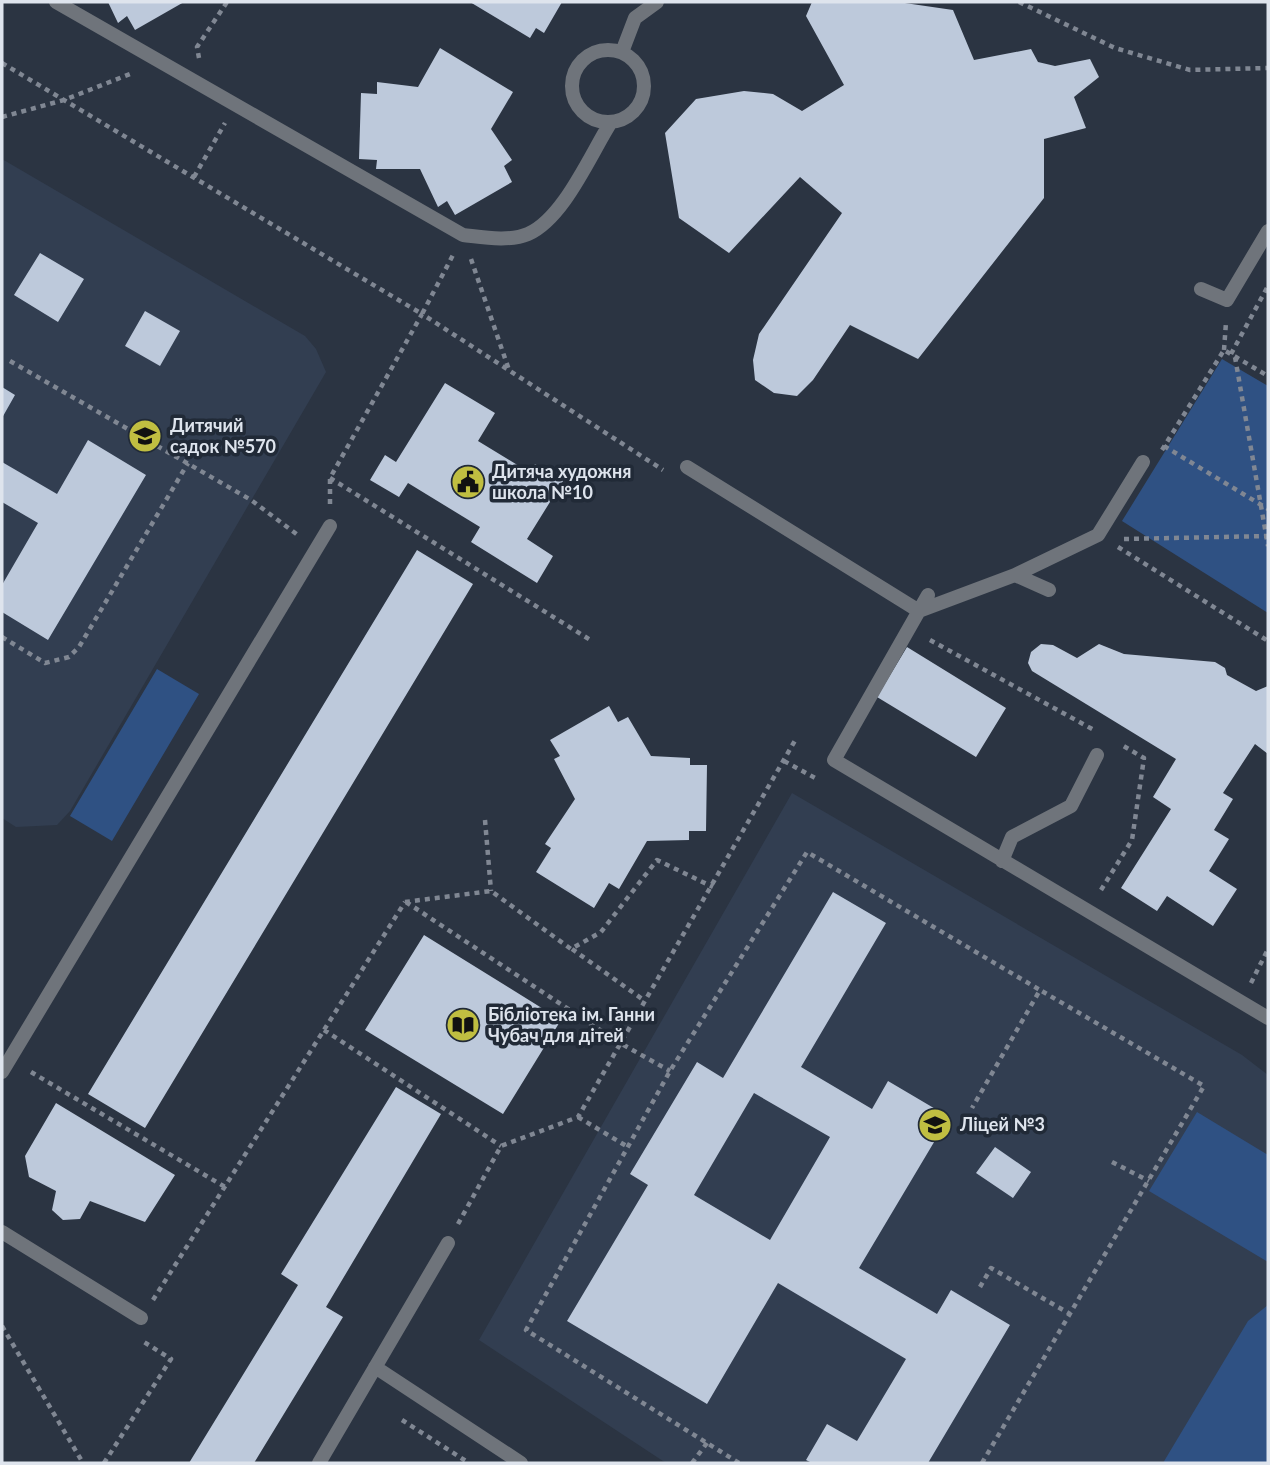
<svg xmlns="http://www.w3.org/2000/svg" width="1270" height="1465" font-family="Lato,sans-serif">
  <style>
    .built { fill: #323e51 }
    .green { fill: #2f5183 }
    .building { fill: #bdc9db; fill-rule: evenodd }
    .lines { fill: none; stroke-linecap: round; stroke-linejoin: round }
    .path { stroke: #808793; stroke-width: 4.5; stroke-dasharray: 5 5; stroke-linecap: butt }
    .service { stroke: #6f747b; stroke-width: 14 }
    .labels { text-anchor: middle; stroke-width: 7; stroke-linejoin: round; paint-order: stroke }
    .poi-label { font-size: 18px; font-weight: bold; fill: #dee4ed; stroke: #212a37; text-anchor: start }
  </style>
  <rect width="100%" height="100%" fill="#2b3442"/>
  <path class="built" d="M 2,159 L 305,336 L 316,349 L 326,372 L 70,811 L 57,825 L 16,827 L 2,818 Z
    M 792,793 L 1242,1055 L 1268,1075 L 1268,1463 L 666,1463 L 479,1340 Z"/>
  <path class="green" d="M 1222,359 L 1268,386 L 1268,613 L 1122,521 Z
    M 157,669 L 199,694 L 112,841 L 70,816 Z
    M 1197,1112 L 1268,1155 L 1268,1262 L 1149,1191 Z
    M 1268,1305 L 1268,1463 L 1163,1463 L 1248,1321 Z"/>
  <path class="building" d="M 108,2 L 184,2 L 135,30 L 127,16 L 118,23 Z
    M 470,2 L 562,2 L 544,33 L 536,28 L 530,38 Z
    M 812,2 L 898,2 L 953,10 L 974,60 L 1031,49 L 1038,62 L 1055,66 L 1090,59 L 1099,77 L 1074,97 L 1086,128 L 1044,139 L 1044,198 L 918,359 L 850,325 L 813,380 L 797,396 L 774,393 L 755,380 L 753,360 L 759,334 L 842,213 L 800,177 L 729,253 L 679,218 L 665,133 L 696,99 L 744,91 L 773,94 L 802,111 L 844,85 L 806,16 Z
    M 440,48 L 513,92 L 491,129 L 512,160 L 504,166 L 512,182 L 455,215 L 447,201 L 438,207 L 420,169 L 376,169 L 377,160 L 359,159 L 361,93 L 377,94 L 377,82 L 418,87 Z
    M 40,253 L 84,279 L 58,322 L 14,295 Z
    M 145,311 L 180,331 L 160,366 L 125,346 Z
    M 445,383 L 495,413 L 478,441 L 529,472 L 535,464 L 563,481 L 527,539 L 553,556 L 537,583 L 471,542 L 480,527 L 408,483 L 399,497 L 370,480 L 385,455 L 396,462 Z
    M 2,387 L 15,395 L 2,418 Z
    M 88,440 L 146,475 L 48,640 L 2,612 L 2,585 L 38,523 L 2,502 L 2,462 L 57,494 Z
    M 417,550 L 473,584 L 145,1128 L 88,1094 Z
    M 1041,644 L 1053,645 L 1077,658 L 1099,644 L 1124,654 L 1215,662 L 1225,668 L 1227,675 L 1256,691 L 1268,686 L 1268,754 L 1255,744 L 1223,793 L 1233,799 L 1214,830 L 1229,839 L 1209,871 L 1237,889 L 1213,926 L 1167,896 L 1157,911 L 1121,888 L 1171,809 L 1153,797 L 1176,759 L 1032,671 L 1028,663 L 1031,652 Z
    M 907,647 L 1006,708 L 976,757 L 877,697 Z
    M 609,706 L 618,722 L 628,717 L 651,756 L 690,758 L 690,765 L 707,765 L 706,831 L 689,831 L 689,840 L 647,841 L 619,889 L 609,883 L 594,908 L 536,872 L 551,848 L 545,844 L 575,799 L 554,759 L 560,756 L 550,740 Z
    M 833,892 L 886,923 L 801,1067 L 872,1109 L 888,1081 L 949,1117 L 859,1268 L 937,1314 L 951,1290 L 1010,1325 L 928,1463 L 812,1463 L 806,1460 L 827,1424 L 857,1441 L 906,1359 L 778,1283 L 707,1404 L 567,1321 L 648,1185 L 630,1174 L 697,1062 L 723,1078 ZM 754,1093 L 830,1137 L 770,1240 L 694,1195 Z
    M 424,935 L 561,1020 L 503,1114 L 365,1030 Z
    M 396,1087 L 441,1114 L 326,1307 L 343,1317 L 254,1463 L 189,1463 L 298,1285 L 281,1274 Z
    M 56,1103 L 175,1175 L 145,1222 L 90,1201 L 80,1219 L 63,1220 L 52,1210 L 56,1191 L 29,1177 L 25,1156 Z
    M 995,1147 L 1031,1172 L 1013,1198 L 976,1173 Z"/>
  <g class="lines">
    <path class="path" d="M 1019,2 L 1115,48 L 1190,70 L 1268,68
      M 199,58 L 197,47 L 227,2
      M 2,63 L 422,314 L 453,255
      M 2,117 L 64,100 L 130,74
      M 194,177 L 225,123
      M 471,259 L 509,370
      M 1224,350 L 1226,322
      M 1231,354 L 1268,286
      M 1235,357 L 1268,546
      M 10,361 L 251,500 L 299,536
      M 1164,446 L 1268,509
      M 1162,450 L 1224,350 L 1268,376
      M 330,478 L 592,641
      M 330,504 L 330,478 L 422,314 L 663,470
      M 1124,539 L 1268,536
      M 1118,547 L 1268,641
      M 2,637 L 45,663 L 69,657 L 79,647 L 188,463
      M 930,640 L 1094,730
      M 784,761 L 817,779
      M 485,820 L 491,891
      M 1101,890 L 1132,840 L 1144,758 L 1120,744
      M 405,902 L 491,891 L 571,949 L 601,932 L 657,860 L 713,887
      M 406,902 L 620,1043 L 670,1071
      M 572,949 L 645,1001
      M 1251,983 L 1268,949
      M 324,1030 L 501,1146
      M 31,1072 L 225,1187
      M 578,1117 L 628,1147
      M 1112,1162 L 1149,1181
      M 458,1224 L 501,1146 L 578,1117 L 797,737
      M 980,1287 L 991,1268 L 1070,1314
      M 153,1300 L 405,902
      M 2,1326 L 83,1463
      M 402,1420 L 469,1463
      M 104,1463 L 171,1359 L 144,1342
      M 692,1463 L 707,1443
      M 739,1463 L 526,1330 L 670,1071 L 807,852 L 1040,990 L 972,1108
      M 982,1463 L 1204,1086 L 1040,990"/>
    <path class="service" d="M 56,2 L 463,235 C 482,237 509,242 528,234 C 564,218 590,155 611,122
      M572 86a36 36 0 1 1 72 0a36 36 0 1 1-72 0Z
      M 622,52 L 635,18 L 657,2
      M 1201,289 L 1227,300 L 1268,231
      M 687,467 L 919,611 L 1015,575 L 1098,535 L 1143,462
      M 1015,575 L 1049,590
      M 928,595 L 834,760 L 1268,1018
      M 1002,861 L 1012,837 L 1071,806 L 1097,755
      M 2,1072 L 330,526
      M 2,1232 L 141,1318
      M 375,1367 L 521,1463
      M 319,1463 L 448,1243"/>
  </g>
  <defs>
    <symbol id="school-disc" viewBox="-11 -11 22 22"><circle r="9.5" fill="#c0be41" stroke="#212a37"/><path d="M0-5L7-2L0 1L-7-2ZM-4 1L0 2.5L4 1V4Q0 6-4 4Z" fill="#111"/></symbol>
    <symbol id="civic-disc" viewBox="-11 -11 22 22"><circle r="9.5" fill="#c0be41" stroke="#212a37"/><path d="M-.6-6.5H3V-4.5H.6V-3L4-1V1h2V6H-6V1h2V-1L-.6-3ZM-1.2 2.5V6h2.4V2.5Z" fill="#111"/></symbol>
    <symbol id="library-disc" viewBox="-11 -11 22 22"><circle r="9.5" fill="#c0be41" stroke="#212a37"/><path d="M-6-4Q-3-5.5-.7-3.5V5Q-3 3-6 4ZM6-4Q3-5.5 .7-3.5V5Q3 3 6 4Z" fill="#111"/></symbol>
  </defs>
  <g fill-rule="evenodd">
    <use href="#school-disc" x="126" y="417" width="38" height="38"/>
    <use href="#civic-disc" x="449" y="463" width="38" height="38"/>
    <use href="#library-disc" x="444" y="1006" width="38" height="38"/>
    <use href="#school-disc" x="916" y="1106" width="38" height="38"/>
  </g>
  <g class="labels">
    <g class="poi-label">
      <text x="170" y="432">Дитячий<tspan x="170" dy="21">садок №570</tspan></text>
      <text x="492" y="478">Дитяча художня<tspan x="492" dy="21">школа №10</tspan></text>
      <text x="488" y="1021">Бібліотека ім. Ганни<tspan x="488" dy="21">Чубач для дітей</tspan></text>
      <text x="960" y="1131">Ліцей №3</text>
    </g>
  </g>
  <rect width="1270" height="1465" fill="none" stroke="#dee4ed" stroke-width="7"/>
</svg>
